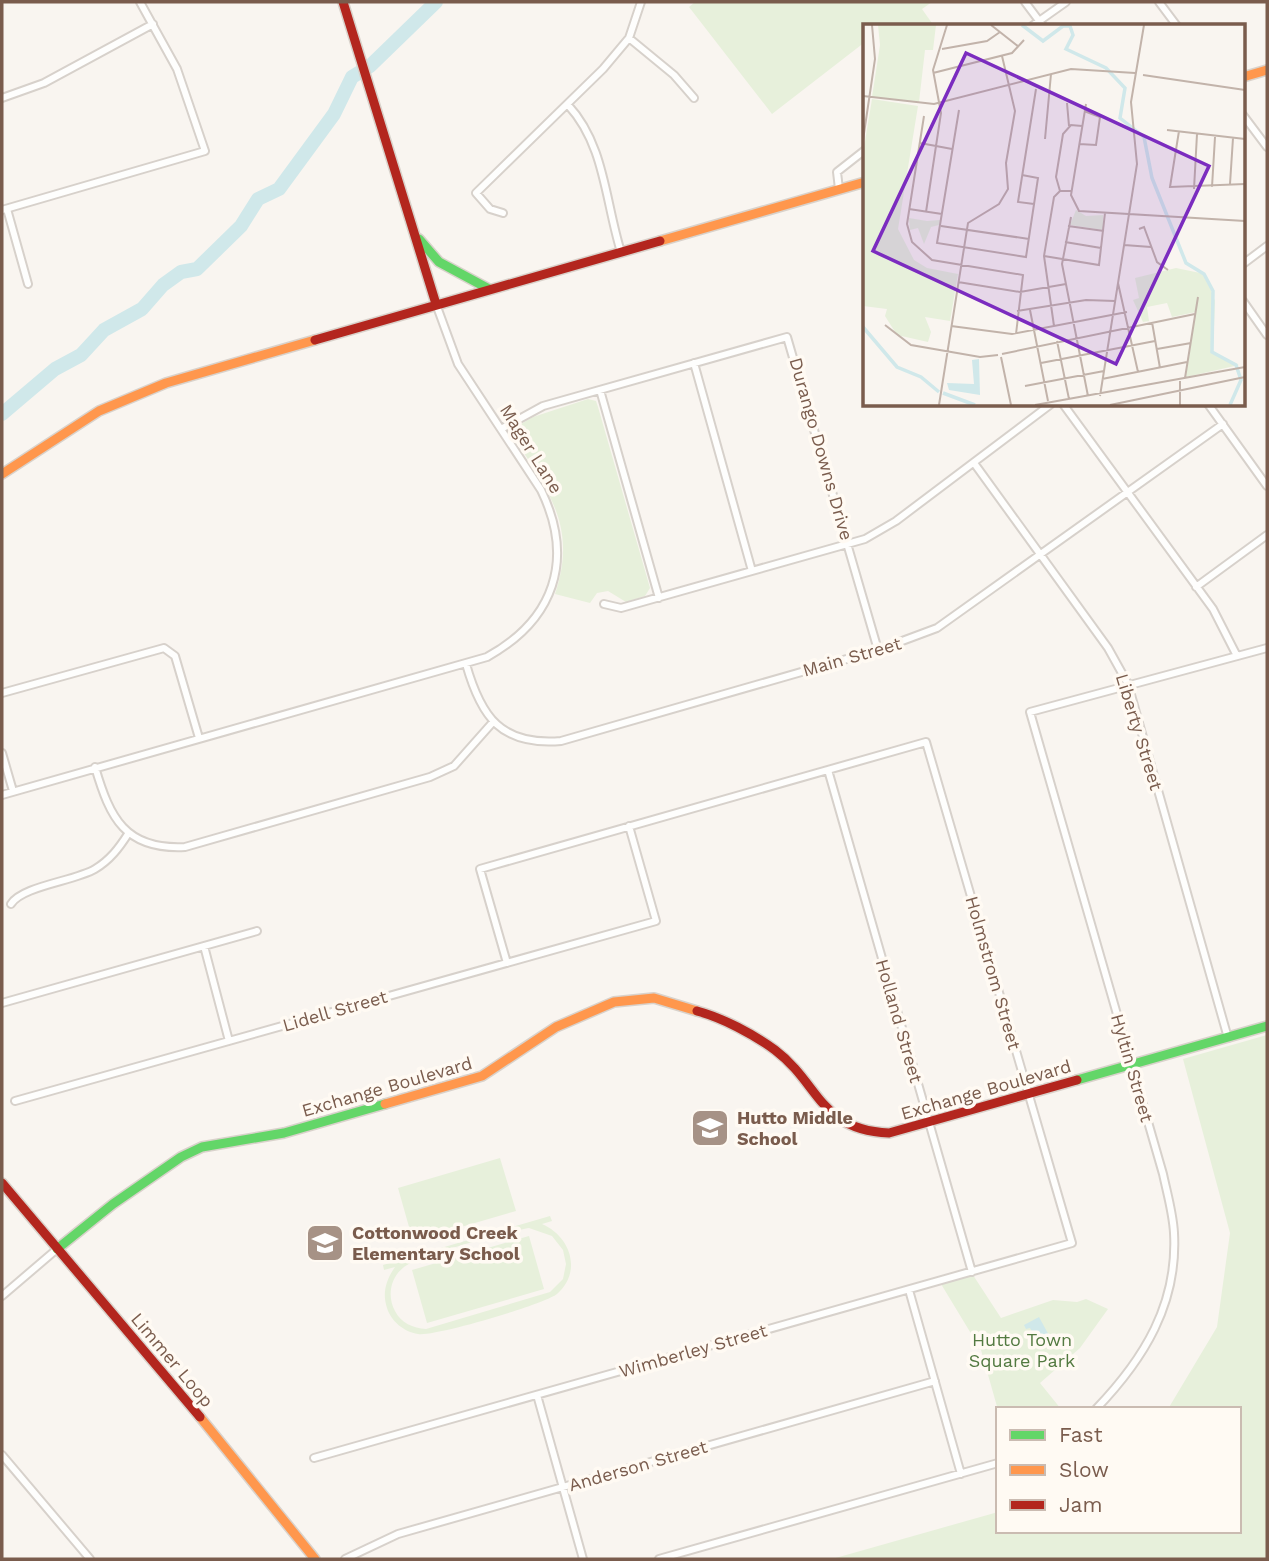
<svg xmlns="http://www.w3.org/2000/svg" width="1269" height="1561" font-family="'Work Sans',sans-serif">
  <style>
    .green { fill: #e7f0db; fill-rule: evenodd }
    .water { fill: #d0e8ea }
    .lines { fill: none; stroke-linecap: round; stroke-linejoin: round }
    .river { stroke: #d0e8ea; stroke-width: 14 }
    .street-casing { stroke: #d7d1cb; stroke-width: 10 }
    .fast-casing { stroke: #d9d2cb; stroke-width: 12 }
    .slow-casing { stroke: #d9d2cb; stroke-width: 12 }
    .jam-casing { stroke: #d9d2cb; stroke-width: 12 }
    .street { stroke: #fefefd; stroke-width: 6 }
    .fast { stroke: #63d668; stroke-width: 9 }
    .slow { stroke: #ff974d; stroke-width: 9 }
    .jam { stroke: #b3261e; stroke-width: 9 }
    .labels { text-anchor: middle; stroke-width: 7; stroke-linejoin: round; paint-order: stroke }
    .street-label { font-size: 18px; fill: #7a5c4d; stroke: #fffaf3 }
    .poi-label { font-size: 18px; font-weight: bold; fill: #7a5c4d; stroke: #fffaf3; text-anchor: start }
    .park-label { font-size: 18px; fill: #537a41; stroke: #fffaf3 }
    .inset-river { fill: none; stroke: #d0e8ea; stroke-width: 3.5 }
    .inset-road { fill: none; stroke: #c2b3aa; stroke-width: 2 }
    .view { fill: #7b2cbf; fill-opacity: 0.15; stroke: #7b2cbf; stroke-width: 3.5 }
    .inset-edge { fill: none; stroke: #7a5c4d; stroke-width: 3.5 }
  </style>
  <rect width="100%" height="100%" fill="#f9f5f0"/>
  <path class="green" d="M 695,2 L 932,2 L 922,9 L 934,26 L 865,26 L 865,42 L 772,114 L 689,7 Z
    M 588,399 L 596,401 L 598,407 L 650,588 L 645,596 L 626,602 L 608,591 L 597,593 L 590,603 L 555,594 C 578,526 548,491 513,436 L 514,428 L 533,417 Z
    M 1267,1035 L 1267,1559 L 832,1559 L 998,1512 L 998,1531 L 1239,1531 L 1239,1409 L 1168,1409 L 1217,1327 L 1230,1233 L 1183,1059 Z
    M 500,1158 L 516,1211 L 413,1241 L 398,1188 Z
    M 550,1216 L 552,1221 L 542,1224 C 570,1236 583,1271 557,1294 C 545,1304 434,1337 418,1334 C 404,1332 391,1321 387,1308 C 382,1293 386,1280 395,1267 L 384,1270 L 383,1265 ZM 529,1228 L 552,1236 L 563,1250 L 566,1264 L 563,1279 L 550,1292 L 426,1329 C 413,1328 401,1323 395,1311 C 387,1296 390,1278 404,1267 C 419,1255 507,1232 529,1228 Z
    M 529,1236 L 544,1289 L 427,1323 L 412,1270 Z
    M 973,1275 L 1001,1318 L 1053,1300 L 1077,1302 L 1086,1299 L 1108,1309 L 1080,1348 L 1040,1383 L 1061,1409 L 998,1410 L 981,1350 L 941,1284 Z"/>
  <path class="water" d="M 1039,1317 L 1051,1339 L 1039,1345 L 1030,1328 L 1026,1329 L 1024,1325 Z"/>
  <g class="lines">
    <path class="river" d="M 2,414 L 55,369 L 81,355 L 104,330 L 142,309 L 163,285 L 181,272 L 197,269 L 241,226 L 258,199 L 279,189 L 334,114 L 352,77 L 370,66 L 436,2"/>
    <defs>
      <path id="street" d="M 1025,2 L 1043,26
        M 1159,2 L 1177,26
        M 1032,26 L 1066,2
        M 629,38 L 674,75 L 694,98
        M 2,98 L 44,83 L 153,24
        M 568,105 C 605,145 605,201 621,252
        M 1243,115 L 1267,147
        M 839,189 L 837,172 L 865,150
        M 7,209 L 28,284
        M 2,210 L 205,151 L 177,69 L 140,2
        M 503,213 L 490,209 L 476,193 L 603,69 L 629,38 L 641,2
        M 1243,264 L 1267,246
        M 1243,301 L 1267,335
        M 694,363 L 752,571
        M 600,390 L 659,598
        M 1063,404 L 1213,609 L 1237,656
        M 1208,404 L 1267,486
        M 501,429 L 543,406 L 787,337 L 878,650
        M 974,463 L 1108,648 L 1128,684 L 1228,1038
        M 1196,587 L 1267,535
        M 604,604 L 621,608 L 865,539 L 896,521 L 1051,404
        M 466,664 C 481,717 501,746 561,741 L 878,650 L 937,628 L 1223,424
        M 2,693 L 164,648 L 175,656 L 199,738
        M 2,753 L 13,791
        M 95,767 C 110,818 125,850 185,847 L 430,777 L 454,766 L 493,722
        M 828,770 L 972,1272
        M 2,795 L 487,657 C 554,620 575,560 541,490 L 458,364 L 436,304
        M 11,904 C 22,886 75,881 95,869 C 110,860 119,848 128,834
        M 204,946 L 229,1041
        M 2,1003 L 257,931
        M 15,1101 L 656,921 L 629,826
        M 909,1290 L 961,1474
        M 2,1296 L 57,1249
        M 537,1395 L 583,1559
        M 1096,1409 C 1144,1359 1178,1304 1174,1233 C 1173,1213 1167,1193 1163,1174 L 1030,712 L 1267,648
        M 2,1455 L 90,1559
        M 314,1458 L 1072,1243 L 926,742 L 480,869 L 507,963
        M 345,1559 L 398,1534 L 935,1381
        M 659,1559 L 998,1463"/>
      <path id="fast" d="M 419,239 L 439,262 L 489,289
        M 1077,1080 L 1267,1026
        M 57,1249 L 113,1204 L 181,1157 L 202,1147 L 284,1133 L 385,1104"/>
      <path id="slow" d="M 1243,77 L 1267,70
        M 660,241 L 865,182
        M 2,474 L 99,411 L 166,383 L 315,340
        M 385,1104 L 482,1076 L 556,1027 L 614,1002 L 654,998 L 697,1011
        M 200,1417 L 315,1559"/>
      <path id="jam" d="M 343,2 L 436,304
        M 315,340 L 660,241
        M 697,1011 C 723,1018 753,1034 775,1050 C 820,1084 819,1130 889,1133 L 1077,1080
        M 2,1183 L 200,1417"/>
    </defs>
    <use href="#street" class="street-casing"/>
    <use href="#fast" class="fast-casing"/>
    <use href="#slow" class="slow-casing"/>
    <use href="#jam" class="jam-casing"/>
    <use href="#street" class="street"/>
    <use href="#fast" class="fast"/>
    <use href="#slow" class="slow"/>
    <use href="#jam" class="jam"/>
  </g>
  <defs>
    <symbol id="school-square" viewBox="-11 -11 22 22"><rect x="-9" y="-9" width="18" height="18" rx="4" fill="#a69286" stroke="#fffaf3"/><path d="M0-5L7-2L0 1L-7-2ZM-4 1L0 2.5L4 1V4Q0 6-4 4Z" fill="#fff"/></symbol>
  </defs>
  <g fill-rule="evenodd">
    <use href="#school-square" x="688" y="1106" width="44" height="44"/>
    <use href="#school-square" x="303" y="1221" width="44" height="44"/>
  </g>
  <g class="labels">
    <g class="street-label">
      <text transform="translate(531 449) rotate(58)" y="6">Mager Lane</text>
      <text transform="translate(821 449) rotate(74)" y="6">Durango Downs Drive</text>
      <text transform="translate(852 657) rotate(-16)" y="6">Main Street</text>
      <text transform="translate(1139 732) rotate(73)" y="6">Liberty Street</text>
      <text transform="translate(993 973) rotate(74)" y="6">Holmstrom Street</text>
      <text transform="translate(335 1011) rotate(-16)" y="6">Lidell Street</text>
      <text transform="translate(899 1021) rotate(74)" y="6">Holland Street</text>
      <text transform="translate(1132 1068) rotate(74)" y="6">Hyltin Street</text>
      <text transform="translate(387 1087) rotate(-16)" y="6">Exchange Boulevard</text>
      <text transform="translate(986 1090) rotate(-16)" y="6">Exchange Boulevard</text>
      <text transform="translate(693 1351) rotate(-16)" y="6">Wimberley Street</text>
      <text transform="translate(172 1360) rotate(50)" y="6">Limmer Loop</text>
      <text transform="translate(638 1466) rotate(-16)" y="6">Anderson Street</text>
    </g>
    <g class="poi-label">
      <text x="737" y="1124">Hutto Middle<tspan x="737" dy="21">School</tspan></text>
      <text x="352" y="1239">Cottonwood Creek<tspan x="352" dy="21">Elementary School</tspan></text>
    </g>
    <g class="park-label">
      <text x="1022" y="1346">Hutto Town<tspan x="1022" dy="21">Square Park</tspan></text>
    </g>
  </g>
  <g transform="translate(863 24)">
    <rect width="382" height="382" fill="#f9f5f0"/>
    <path d="M 15,1 L 73,1 L 70,26 L 62,26 L 56,78 L 9,73 L 17,21 ZM 9,75 L 55,82 L 35,205 L 51,236 L 64,244 L 95,250 L 87,297 L 62,293 L 68,308 L 65,318 L 34,311 L 22,292 L 24,285 L 0,282 L 0,129 ZM 213,186 L 223,192 L 240,191 L 240,206 L 207,201 ZM 46,194 L 64,197 L 77,196 L 76,201 L 68,203 L 61,220 L 55,204 L 47,206 ZM 313,244 L 342,250 L 352,277 L 350,328 L 376,341 L 323,353 L 333,288 L 309,293 L 304,279 L 284,283 L 286,297 L 280,298 L 270,276 L 276,274 L 272,254 Z" fill="#e7f0db"/>
    <path d="M 116,335 L 117,371 L 86,366 L 84,359 L 111,360 L 109,336 Z" fill="#d0e8ea"/>
    <path class="inset-river" d="M 159,1 L 180,17 L 200,2 L 207,2 L 210,11 L 203,25 L 243,44 L 262,64 L 257,94 L 281,113 L 289,154 L 323,239 L 341,250 L 350,267 L 349,328 L 373,341 L 378,356 L 367,381M 0,303 L 34,343 L 58,353 L 76,368M 80,369 L 112,381"/>
    <path class="inset-road" d="M 128,1 L 156,23M 79,25 L 124,17 L 137,8M 70,49 L 149,29 L 161,16M 280,51 L 382,66M 0,72 L 71,80 L 208,45 L 272,49M 204,79 L 206,102M 223,80 L 208,171 L 216,187 L 382,197M 96,86 L 74,219 L 163,233 L 175,154 L 159,151M 61,92 L 44,200 L 49,218 L 69,236 L 160,251 L 153,310M 304,106 L 382,115M 316,107 L 307,163 L 382,160M 182,115 L 188,50M 0,116 L 12,35 L 9,1M 57,119 L 89,125M 216,120 L 233,121 L 237,93 L 221,87M 367,160 L 370,114M 349,163 L 352,113M 331,165 L 334,110M 197,167 L 193,153 L 200,110 L 208,101 L 219,102M 171,180 L 155,178 L 173,65M 46,185 L 79,190M 63,188 L 78,89 L 70,46 L 84,1M 208,193 L 199,240 L 225,372M 78,202 L 166,215M 205,202 L 241,207M 276,205 L 281,203 L 294,238 L 305,246M 202,218 L 238,224M 261,221 L 288,223M 181,232 L 236,241 L 242,189M 95,258 L 157,268 L 203,260M 255,259 L 275,348M 167,286 L 185,377M 154,287 L 223,276 L 252,277M 289,298 L 297,344M 22,301 L 48,321 L 117,333 L 135,331M 88,302 L 149,310 L 264,288M 191,302 L 181,232 L 191,173 L 197,167 L 208,167M 194,317 L 206,375M 294,325 L 328,319M 139,330 L 332,290M 138,333 L 148,381M 178,339 L 292,317M 322,354 L 335,273M 239,355 L 324,338M 317,357 L 317,381M 162,362 L 241,347M 237,372 L 274,140 L 268,78 L 281,1M 76,381 L 105,199 L 136,180 L 145,165 L 143,139 L 152,87 L 139,32M 172,381 L 382,343M 247,381 L 382,353"/>
    <path class="view" d="M 103,29 L 346,142 L 253,340 L 10,227 Z"/>
    <rect width="382" height="382" class="inset-edge"/>
  </g>
  <rect width="1269" height="1561" fill="none" stroke="#7a5c4d" stroke-width="7"/>
  <rect x="996" y="1407" width="245" height="126" fill="#fffaf3" stroke="#cabbb1" stroke-width="2"/>
  <rect x="1010" y="1430" width="35" height="10" fill="#63d668" stroke="#cabbb1" stroke-width="2"/>
  <text x="1059" y="1442" font-size="21" fill="#7a5c4d">Fast</text>
  <rect x="1010" y="1465" width="35" height="10" fill="#ff974d" stroke="#cabbb1" stroke-width="2"/>
  <text x="1059" y="1477" font-size="21" fill="#7a5c4d">Slow</text>
  <rect x="1010" y="1500" width="35" height="10" fill="#b3261e" stroke="#cabbb1" stroke-width="2"/>
  <text x="1059" y="1512" font-size="21" fill="#7a5c4d">Jam</text>
</svg>
